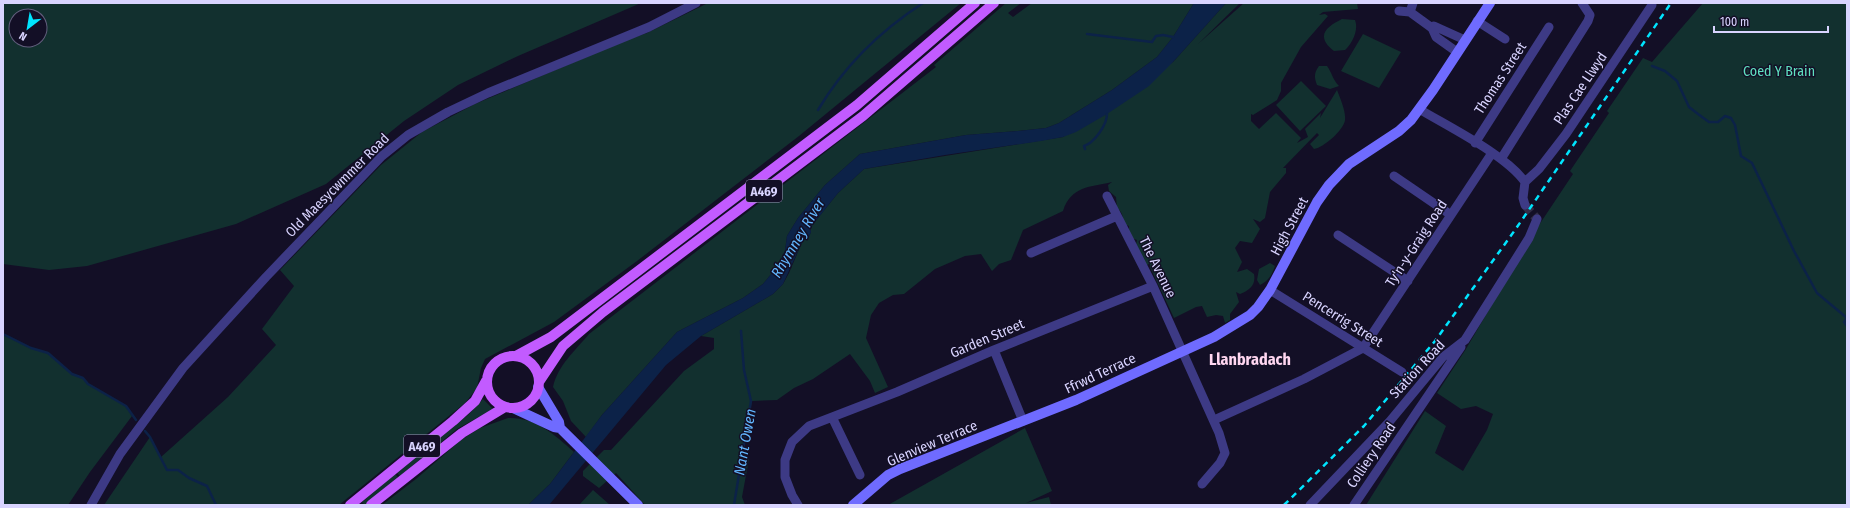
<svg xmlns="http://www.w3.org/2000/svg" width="1850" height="508" font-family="'Fira Sans Condensed',sans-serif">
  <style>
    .green { fill: #12302f; fill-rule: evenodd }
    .water { fill: #0c2248 }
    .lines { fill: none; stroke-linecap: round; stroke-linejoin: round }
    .stream { stroke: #0c2248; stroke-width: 2.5 }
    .street-tunnel { stroke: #312d47; stroke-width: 9; stroke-dasharray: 9 4.5; stroke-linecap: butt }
    .street { stroke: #3d3a85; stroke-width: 9 }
    .secondary { stroke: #6f6bff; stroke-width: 10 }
    .primary { stroke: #c25bff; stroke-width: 10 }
    .rail { stroke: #00e5ff; stroke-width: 2.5; stroke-dasharray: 6 5; stroke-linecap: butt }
    .labels { text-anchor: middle; stroke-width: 3; stroke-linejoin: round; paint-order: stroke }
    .shield { fill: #130f26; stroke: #9e99be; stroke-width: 1 }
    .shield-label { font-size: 13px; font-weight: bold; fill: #d9d4ff }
    .park-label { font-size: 14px; fill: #5fe0c0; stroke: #130f26 }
    .street-label { font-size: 14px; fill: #d9d4ff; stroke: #130f26 }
    .water-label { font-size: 15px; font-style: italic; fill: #62b6ff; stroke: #130f26 }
    .quarter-label { font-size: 16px; font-weight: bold; fill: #ffd6f0; stroke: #130f26 }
  </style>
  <rect width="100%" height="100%" fill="#130f26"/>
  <path class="green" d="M 3,3 L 641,3 L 518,56 L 458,85 L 404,121 L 326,184 L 236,224 L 87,266 L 49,270 L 3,264 ZM 16,16 L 40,16 L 40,40 L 16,40 Z
    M 708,3 L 961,3 L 799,136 L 637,261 L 554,322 L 485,359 L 481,368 L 477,388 L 465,403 L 339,505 L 104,505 L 150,437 L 161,457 L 228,397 L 276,345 L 262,329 L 294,286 L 280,270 L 381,165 L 422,132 L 475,104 L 624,41 L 647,33 Z
    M 1006,3 L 1021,3 L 1008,13 L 1013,17 L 1032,3 L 1194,3 L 1173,37 L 1157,57 L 1112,90 L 1059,123 L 1046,128 L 1018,131 L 966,135 L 860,154 L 825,185 L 798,218 L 787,236 L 785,251 L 777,267 L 763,284 L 743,298 L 677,332 L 602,415 L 586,437 L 571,421 L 563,401 L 553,387 C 558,365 575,351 589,334 L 936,67 L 934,65 Z
    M 1226,3 L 1240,3 L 1198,44 L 1244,3 L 1357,3 L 1358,9 L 1323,12 L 1319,15 L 1325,14 L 1328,16 L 1301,47 L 1281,83 L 1281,91 L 1277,100 L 1253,115 L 1251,114 L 1251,121 L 1259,129 L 1276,113 L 1301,138 L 1297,143 L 1308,137 L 1305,129 L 1321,113 L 1320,118 L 1337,90 C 1340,98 1346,111 1345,120 C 1344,130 1323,148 1314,149 L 1310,144 L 1319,135 L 1317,133 L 1283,168 L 1286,168 L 1286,173 L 1270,192 L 1265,218 L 1260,222 L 1253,219 L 1260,229 L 1252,243 L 1240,241 L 1235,248 L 1242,262 L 1237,272 L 1247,269 L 1254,274 C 1256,285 1250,290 1240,294 L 1236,292 L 1239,302 L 1230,314 L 1230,320 L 1225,323 L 1223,316 L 1216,315 L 1207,317 L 1202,306 L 1196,307 L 1174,318 L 1150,267 L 1150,263 L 1146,266 L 1135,249 L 1137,240 L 1129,237 L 1129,226 L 1123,224 C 1123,216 1123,213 1117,208 L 1116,197 L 1109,191 L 1108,185 L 1112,182 C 1090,187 1071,186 1063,211 L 1023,230 L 1011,260 L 999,264 L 992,271 L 981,254 L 965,256 L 935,269 L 904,294 L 893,295 L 879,303 L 871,315 L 866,338 L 888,387 L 875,393 L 870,381 L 850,354 L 813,379 L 794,388 L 777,400 L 752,401 L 741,457 L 749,459 L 742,497 L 745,505 L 645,505 L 616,473 L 599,488 L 583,476 L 583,471 L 604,450 L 611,450 L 684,371 L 714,349 L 714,338 L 701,336 L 773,294 L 783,284 L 789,273 L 803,240 L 808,239 L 811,232 L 810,228 L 838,193 L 864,169 L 1063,137 L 1173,62 Z
    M 1703,3 L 1847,3 L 1847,505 L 1366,505 L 1425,411 L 1446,426 L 1435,453 L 1463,471 L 1487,430 L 1493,414 L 1476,406 L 1461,409 L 1437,393 L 1466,349 L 1535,231 L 1573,174 L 1570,171 L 1609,113 L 1607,111 L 1643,58 L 1652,62 Z
    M 1342,19 L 1355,20 C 1359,30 1352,44 1345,50 L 1334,51 C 1315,36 1326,27 1342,19 Z
    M 1363,34 L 1401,52 L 1379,88 L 1341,71 Z
    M 1319,66 L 1327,66 C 1332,73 1333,80 1339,86 L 1330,89 L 1317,85 C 1314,77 1314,73 1319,66 Z
    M 1301,81 L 1326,106 L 1300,131 L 1276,105 Z
    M 1270,263 L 1275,266 C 1272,275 1269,280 1260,285 L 1257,280 L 1259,269 Z
    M 3,335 L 31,348 L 48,353 L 72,374 L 83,378 L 88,384 L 126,406 L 132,416 L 90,472 L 68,505 L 3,505 Z
    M 483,399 L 493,409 L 457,429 L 400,476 L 397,473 L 469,414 Z
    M 508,418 C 535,417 554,434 574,452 L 550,484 L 528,505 L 382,505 L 416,479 L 461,440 L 480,428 Z
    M 1025,428 L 1052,491 L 1026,503 L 1049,497 L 1051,505 L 888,505 Z
    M 395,474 L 398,477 L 365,505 L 362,502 Z
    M 593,490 L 610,505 L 579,505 Z"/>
  <path class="water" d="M 1194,3 L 1226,3 L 1173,62 L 1149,86 L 1107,114 L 1076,132 L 1063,137 L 1041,141 L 945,155 L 864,169 L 838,193 L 810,228 L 811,232 L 808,239 L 803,240 L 783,284 L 773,294 L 701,336 L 666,365 L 549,505 L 528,505 L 550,484 L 602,415 L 677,332 L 743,298 L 763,284 L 777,267 L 785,251 L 787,236 L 798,218 L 825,185 L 860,154 L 966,135 L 1018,131 L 1046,128 L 1059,123 L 1112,90 L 1157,57 L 1173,37 Z"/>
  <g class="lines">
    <path class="stream" d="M 1087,34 L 1152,42 L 1156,36 L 1163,35 L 1173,37
      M 1652,66 L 1665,71 L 1677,81 L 1689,107 L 1698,114 L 1709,122 L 1718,122 L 1725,116 L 1731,118 L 1735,125 L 1741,156 L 1752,163 L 1794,251 L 1817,293 L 1847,318
      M 818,110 C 844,66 880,31 923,3
      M 1085,149 L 1084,146 C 1094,143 1107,125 1107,114
      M 1847,318 L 1844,322 L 1847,326
      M 3,334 L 31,348 L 48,353 L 72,374 L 83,378 L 88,384 L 126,406 L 136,420
      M 145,431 L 150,437 L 167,470 L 178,470 L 189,478 L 207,486 L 216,505
      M 734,505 L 751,401 L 744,370 L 741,331"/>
    <path class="street-tunnel" d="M 1525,205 L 1537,219"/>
    <path class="street" d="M 1413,3 L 1410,12 L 1432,28 L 1436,37 L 1457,52
      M 1399,11 L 1410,12
      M 1477,21 L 1505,39
      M 1432,28 L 1434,26 L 1465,40
      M 1419,109 C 1449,127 1506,155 1525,182 L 1523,198 L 1525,205
      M 1475,143 L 1549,27
      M 1501,159 L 1588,21 L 1590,15 L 1582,3
      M 1394,176 L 1451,215
      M 1525,182 L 1539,169 L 1566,134 L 1652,5
      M 1107,196 L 1153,286 L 1219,433 L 1225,453 L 1220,463 L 1202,484
      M 1338,235 L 1408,281
      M 1031,253 L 1117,216
      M 1270,290 L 1402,372
      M 994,350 L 1023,421
      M 832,417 L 860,475
      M 1214,420 L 1304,379 L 1363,348 L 1492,153
      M 91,505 L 120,454 L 183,368 L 266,277 L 382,156 L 408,135 L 448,112 L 488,93 L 649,27 L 696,3
      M 798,505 L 792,495 L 785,477 L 785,460 L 792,442 L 809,426 L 897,392 L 994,350 L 1153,286
      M 1310,505 L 1390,421 L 1443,357 L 1465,340 L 1529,238 L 1537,219
      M 1354,505 L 1461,347"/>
    <path class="secondary" d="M 538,387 L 559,422 L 560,428
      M 513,408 L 554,427 L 560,428 L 638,505
      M 853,505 L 888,475 L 900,469 L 1076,400 L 1214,337 L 1250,315 L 1258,307 L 1270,290 L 1317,202 L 1329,185 L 1349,164 L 1399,131 L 1411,120 L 1433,90 L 1490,3"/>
    <path class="primary" d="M 516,356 L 551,337 L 857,105 L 975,3
      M487 382a26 26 0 1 1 52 0a26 26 0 1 1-52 0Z
      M 539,382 L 563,346 L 603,312 L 863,116 L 994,3
      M 350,505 L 453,421 L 475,401 L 486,381
      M 371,505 L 462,433 L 505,407"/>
    <path class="rail" d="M 1284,505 L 1364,426 L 1435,341 L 1515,230 L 1671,3"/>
  </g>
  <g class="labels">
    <g class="shield">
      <rect x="746" y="180" width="36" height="22" rx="3"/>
      <rect x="404" y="435" width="36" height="22" rx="3"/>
    </g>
    <g class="shield-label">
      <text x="764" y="196">A469</text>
      <text x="422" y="451">A469</text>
    </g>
    <g class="park-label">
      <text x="1779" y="76">Coed Y Brain</text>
    </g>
    <g class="street-label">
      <text transform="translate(1500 78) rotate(-57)" y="5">Thomas Street</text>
      <text transform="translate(1580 88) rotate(-56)" y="5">Plas Cae Llwyd</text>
      <text transform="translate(337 185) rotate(-45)" y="5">Old Maesycwmmer Road</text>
      <text transform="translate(1289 226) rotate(-62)" y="5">High Street</text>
      <text transform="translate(1416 243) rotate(-57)" y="5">Ty'n-y-Graig Road</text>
      <text transform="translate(1158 267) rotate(64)" y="5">The Avenue</text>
      <text transform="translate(1343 319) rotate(32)" y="5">Pencerrig Street</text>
      <text transform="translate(987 338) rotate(-23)" y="5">Garden Street</text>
      <text transform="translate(1417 369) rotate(-47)" y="5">Station Road</text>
      <text transform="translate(1100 373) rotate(-25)" y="5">Ffrwd Terrace</text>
      <text transform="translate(932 443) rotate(-23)" y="5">Glenview Terrace</text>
      <text transform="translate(1371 455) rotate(-56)" y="5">Colliery Road</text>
    </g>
    <g class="water-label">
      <text transform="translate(798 238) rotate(-59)" y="5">Rhymney River</text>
      <text transform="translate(745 442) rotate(-80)" y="5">Nant Owen</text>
    </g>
    <g class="quarter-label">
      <text x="1250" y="365">Llanbradach</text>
    </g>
  </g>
  <rect width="1850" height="508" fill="none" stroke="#d9d4ff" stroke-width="8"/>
  <g transform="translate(28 28) rotate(211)"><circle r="19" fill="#130f26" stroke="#625e7d"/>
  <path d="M0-3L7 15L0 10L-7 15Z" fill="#00e5ff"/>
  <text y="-6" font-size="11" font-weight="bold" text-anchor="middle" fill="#d9d4ff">N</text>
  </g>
  <path d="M1714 26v6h114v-6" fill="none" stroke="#d9d4ff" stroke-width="2"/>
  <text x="1720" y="26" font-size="12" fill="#d9d4ff" stroke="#130f26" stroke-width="3" paint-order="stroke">100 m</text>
</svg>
